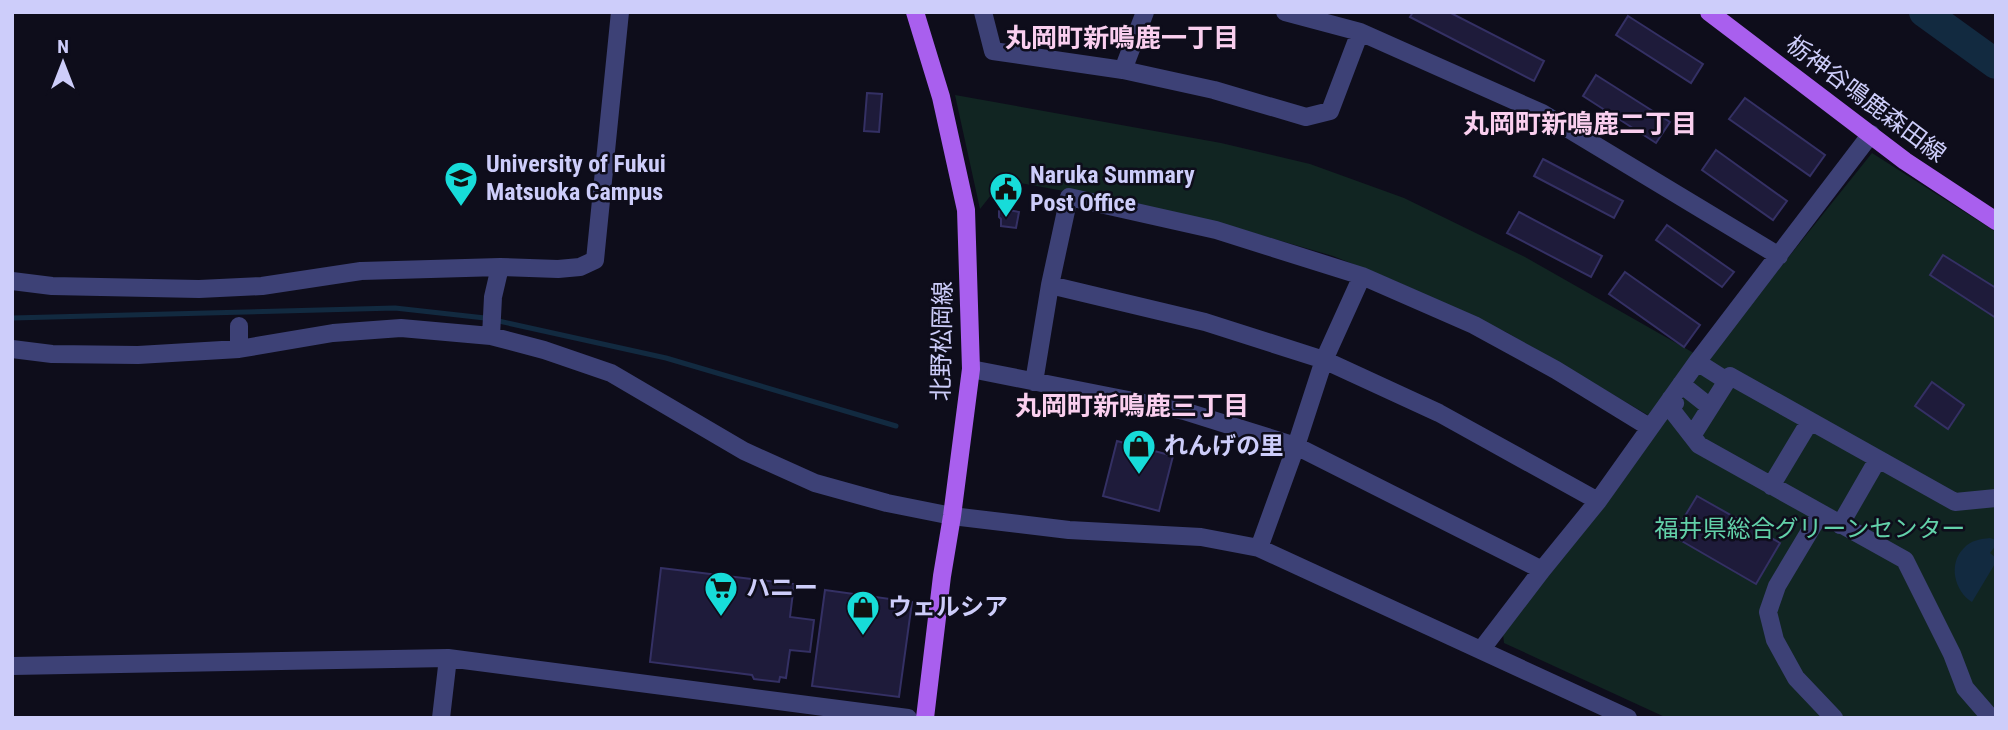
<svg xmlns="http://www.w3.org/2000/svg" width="2008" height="730" font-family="'Roboto Condensed','Noto Sans JP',sans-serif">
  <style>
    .green { fill: #112522 }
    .water { fill: #122a40 }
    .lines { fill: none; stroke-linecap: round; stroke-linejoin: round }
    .stream { stroke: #122a40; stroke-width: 5 }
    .river { stroke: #122a40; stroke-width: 30 }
    .building { fill: #1e1b3a; stroke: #343064; stroke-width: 2 }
    .minor { stroke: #3d4176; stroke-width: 18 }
    .major { stroke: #a95fee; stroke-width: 18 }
    .labels { text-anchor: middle; stroke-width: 5; stroke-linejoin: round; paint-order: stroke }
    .street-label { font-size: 24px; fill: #cdcdfa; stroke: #0e0d1b }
    .poi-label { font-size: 24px; font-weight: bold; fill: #cdcdfa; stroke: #0e0d1b; text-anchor: start }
    .park-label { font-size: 24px; fill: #62d1a9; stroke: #0e0d1b }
    .neighbourhood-label { font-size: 26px; font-weight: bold; fill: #facfef; stroke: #0e0d1b }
  </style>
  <rect width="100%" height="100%" fill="#0e0d1b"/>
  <path class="green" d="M 955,95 L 1221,143 L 1310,164 L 1404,198 L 1525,257 L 1706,360 L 1872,153 L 1996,232 L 1996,718 L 1667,718 L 1504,643 L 1503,634 L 1658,421 L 1506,332 L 1393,280 L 1333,256 L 1233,227 L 1146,206 L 1003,180 L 980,209 Z"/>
  <path class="water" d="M 1990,538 L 1996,540 L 1996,545 L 1990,553 L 1996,558 L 1996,562 L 1972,602 C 1954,591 1948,563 1964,548 C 1971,540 1981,539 1990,538 Z"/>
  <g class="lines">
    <path class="stream" d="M 12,318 L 395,308 L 485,318 L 666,358 L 896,426"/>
    <path class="river" d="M 1924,12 L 1996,64"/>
  </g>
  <path class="building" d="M 1413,12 L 1449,12 L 1544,61 L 1534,81 L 1410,17 Z
    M 1628,16 L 1703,64 L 1691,83 L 1616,35 Z
    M 1596,75 L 1670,122 L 1656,143 L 1583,96 Z
    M 867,93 L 882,94 L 879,132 L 864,131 Z
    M 1745,98 L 1825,155 L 1810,176 L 1729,119 Z
    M 1716,150 L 1787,201 L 1773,220 L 1702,170 Z
    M 1543,159 L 1623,201 L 1614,218 L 1534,176 Z
    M 1003,209 L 1019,212 L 1016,228 L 1001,226 L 1001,219 L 999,217 L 999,211 Z
    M 1519,212 L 1602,256 L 1591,277 L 1507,233 Z
    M 1667,225 L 1734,272 L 1722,287 L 1656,240 Z
    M 1943,255 L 1996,288 L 1996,318 L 1930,275 Z
    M 1625,272 L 1700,325 L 1684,347 L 1609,294 Z
    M 1932,382 L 1964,405 L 1948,429 L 1915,406 Z
    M 1117,441 L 1173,456 L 1159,511 L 1103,496 Z
    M 1697,496 L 1780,543 L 1756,584 L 1673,536 Z
    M 661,568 L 794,584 L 790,617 L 814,620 L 810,652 L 790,650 L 786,678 L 780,677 L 779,682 L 754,679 L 752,675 L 650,662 Z
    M 825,590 L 912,602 L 899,697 L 812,686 Z"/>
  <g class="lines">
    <path class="minor" d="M 983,12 L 993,51 L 1123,70 L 1214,90 L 1306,117 L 1330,111 L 1360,32
      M 1285,12 L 1360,32 L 1542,113 L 1779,256
      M 1123,70 L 1145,12
      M 12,281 L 52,286 L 199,289 L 262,286 L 361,271 L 500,267 L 558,269 L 580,267 L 595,260 L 620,12
      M 1050,285 L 1205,322 L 1324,360 L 1439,413 L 1598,501
      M 239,326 L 239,349
      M 491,336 L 493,297 L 500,267
      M 12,349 L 52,354 L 138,355 L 239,349 L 333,333 L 401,328 L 491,336 L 544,350 L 611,373 L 744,451 L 815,483 L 887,503 L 952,516 L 1069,530 L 1201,537 L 1259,548 L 1628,718
      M 1697,362 L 1727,381
      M 971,369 L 1184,411 L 1296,446 L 1542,570
      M 1034,382 L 1050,285 L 1069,197 L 1216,230 L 1362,276 L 1474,325 L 1556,370 L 1649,427
      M 1681,384 L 1710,407
      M 1671,398 L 1675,403 L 1671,409 L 1699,445 L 1905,560 L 1952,654 L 1965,688 L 1991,718
      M 1692,436 L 1730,376 L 1955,502 L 1996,498
      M 1771,486 L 1810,421
      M 1820,514 L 1777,586 L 1768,612 L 1775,640 L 1796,678 L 1834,718
      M 1840,525 L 1878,459
      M 1259,548 L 1296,446 L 1324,360 L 1362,276
      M 1481,650 L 1542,570 L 1598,501 L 1697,362 L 1871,134
      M 12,666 L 448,658 L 908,718
      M 441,718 L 448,658"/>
    <path class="major" d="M 915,12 L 941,97 L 966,210 L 971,369 L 952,516 L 942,576 L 925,718
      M 1709,12 L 1905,161 L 1996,221"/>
  </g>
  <defs>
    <symbol id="university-pin" viewBox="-11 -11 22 30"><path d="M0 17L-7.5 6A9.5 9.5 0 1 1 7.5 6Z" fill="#17dcd9" stroke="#0e0d1b"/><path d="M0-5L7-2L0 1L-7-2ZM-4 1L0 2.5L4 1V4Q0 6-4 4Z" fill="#111"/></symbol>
    <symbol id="civic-pin" viewBox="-11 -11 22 30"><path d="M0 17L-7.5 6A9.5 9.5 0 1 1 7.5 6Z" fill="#17dcd9" stroke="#0e0d1b"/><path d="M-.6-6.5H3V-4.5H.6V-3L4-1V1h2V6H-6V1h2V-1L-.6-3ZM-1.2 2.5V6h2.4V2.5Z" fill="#111"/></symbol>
    <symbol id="shop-pin" viewBox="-11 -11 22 30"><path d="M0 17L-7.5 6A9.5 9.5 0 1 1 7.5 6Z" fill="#17dcd9" stroke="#0e0d1b"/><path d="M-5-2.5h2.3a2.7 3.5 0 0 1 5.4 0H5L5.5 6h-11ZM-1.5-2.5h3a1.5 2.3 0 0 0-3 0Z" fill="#111"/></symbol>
    <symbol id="supermarket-pin" viewBox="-11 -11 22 30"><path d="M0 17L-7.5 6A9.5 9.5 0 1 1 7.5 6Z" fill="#17dcd9" stroke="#0e0d1b"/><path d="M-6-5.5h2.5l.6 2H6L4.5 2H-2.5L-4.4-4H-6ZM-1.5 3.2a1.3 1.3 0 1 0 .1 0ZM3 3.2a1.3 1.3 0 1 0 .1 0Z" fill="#111"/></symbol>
  </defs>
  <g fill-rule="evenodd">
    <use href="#university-pin" x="442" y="159" width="38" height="52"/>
    <use href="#civic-pin" x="987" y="170" width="38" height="52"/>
    <use href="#shop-pin" x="1120" y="427" width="38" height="52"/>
    <use href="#supermarket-pin" x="702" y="569" width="38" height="52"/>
    <use href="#shop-pin" x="844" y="588" width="38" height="52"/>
  </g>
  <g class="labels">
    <g class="street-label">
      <text transform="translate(1866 99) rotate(37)" y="8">栃神谷鳴鹿森田線</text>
      <text transform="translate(942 341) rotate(-89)" y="8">北野松岡線</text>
    </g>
    <g class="poi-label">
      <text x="486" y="172">University of Fukui<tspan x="486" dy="28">Matsuoka Campus</tspan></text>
      <text x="1030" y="183">Naruka Summary<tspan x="1030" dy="28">Post Office</tspan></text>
      <text x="1164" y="454">れんげの里</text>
      <text x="746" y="596">ハニー</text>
      <text x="888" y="615">ウェルシア</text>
    </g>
    <g class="park-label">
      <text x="1810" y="537">福井県総合グリーンセンター</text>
    </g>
    <g class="neighbourhood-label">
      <text x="1122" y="47">丸岡町新鳴鹿一丁目</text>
      <text x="1580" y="133">丸岡町新鳴鹿二丁目</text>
      <text x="1132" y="415">丸岡町新鳴鹿三丁目</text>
    </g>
  </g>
  <rect width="2008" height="730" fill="none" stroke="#cdcdfa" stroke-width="28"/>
  <g transform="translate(63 63)" stroke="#0e0d1b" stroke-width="5" paint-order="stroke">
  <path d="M0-5L12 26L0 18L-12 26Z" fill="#cdcdfa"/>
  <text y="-10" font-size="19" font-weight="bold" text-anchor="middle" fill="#cdcdfa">N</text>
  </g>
</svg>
